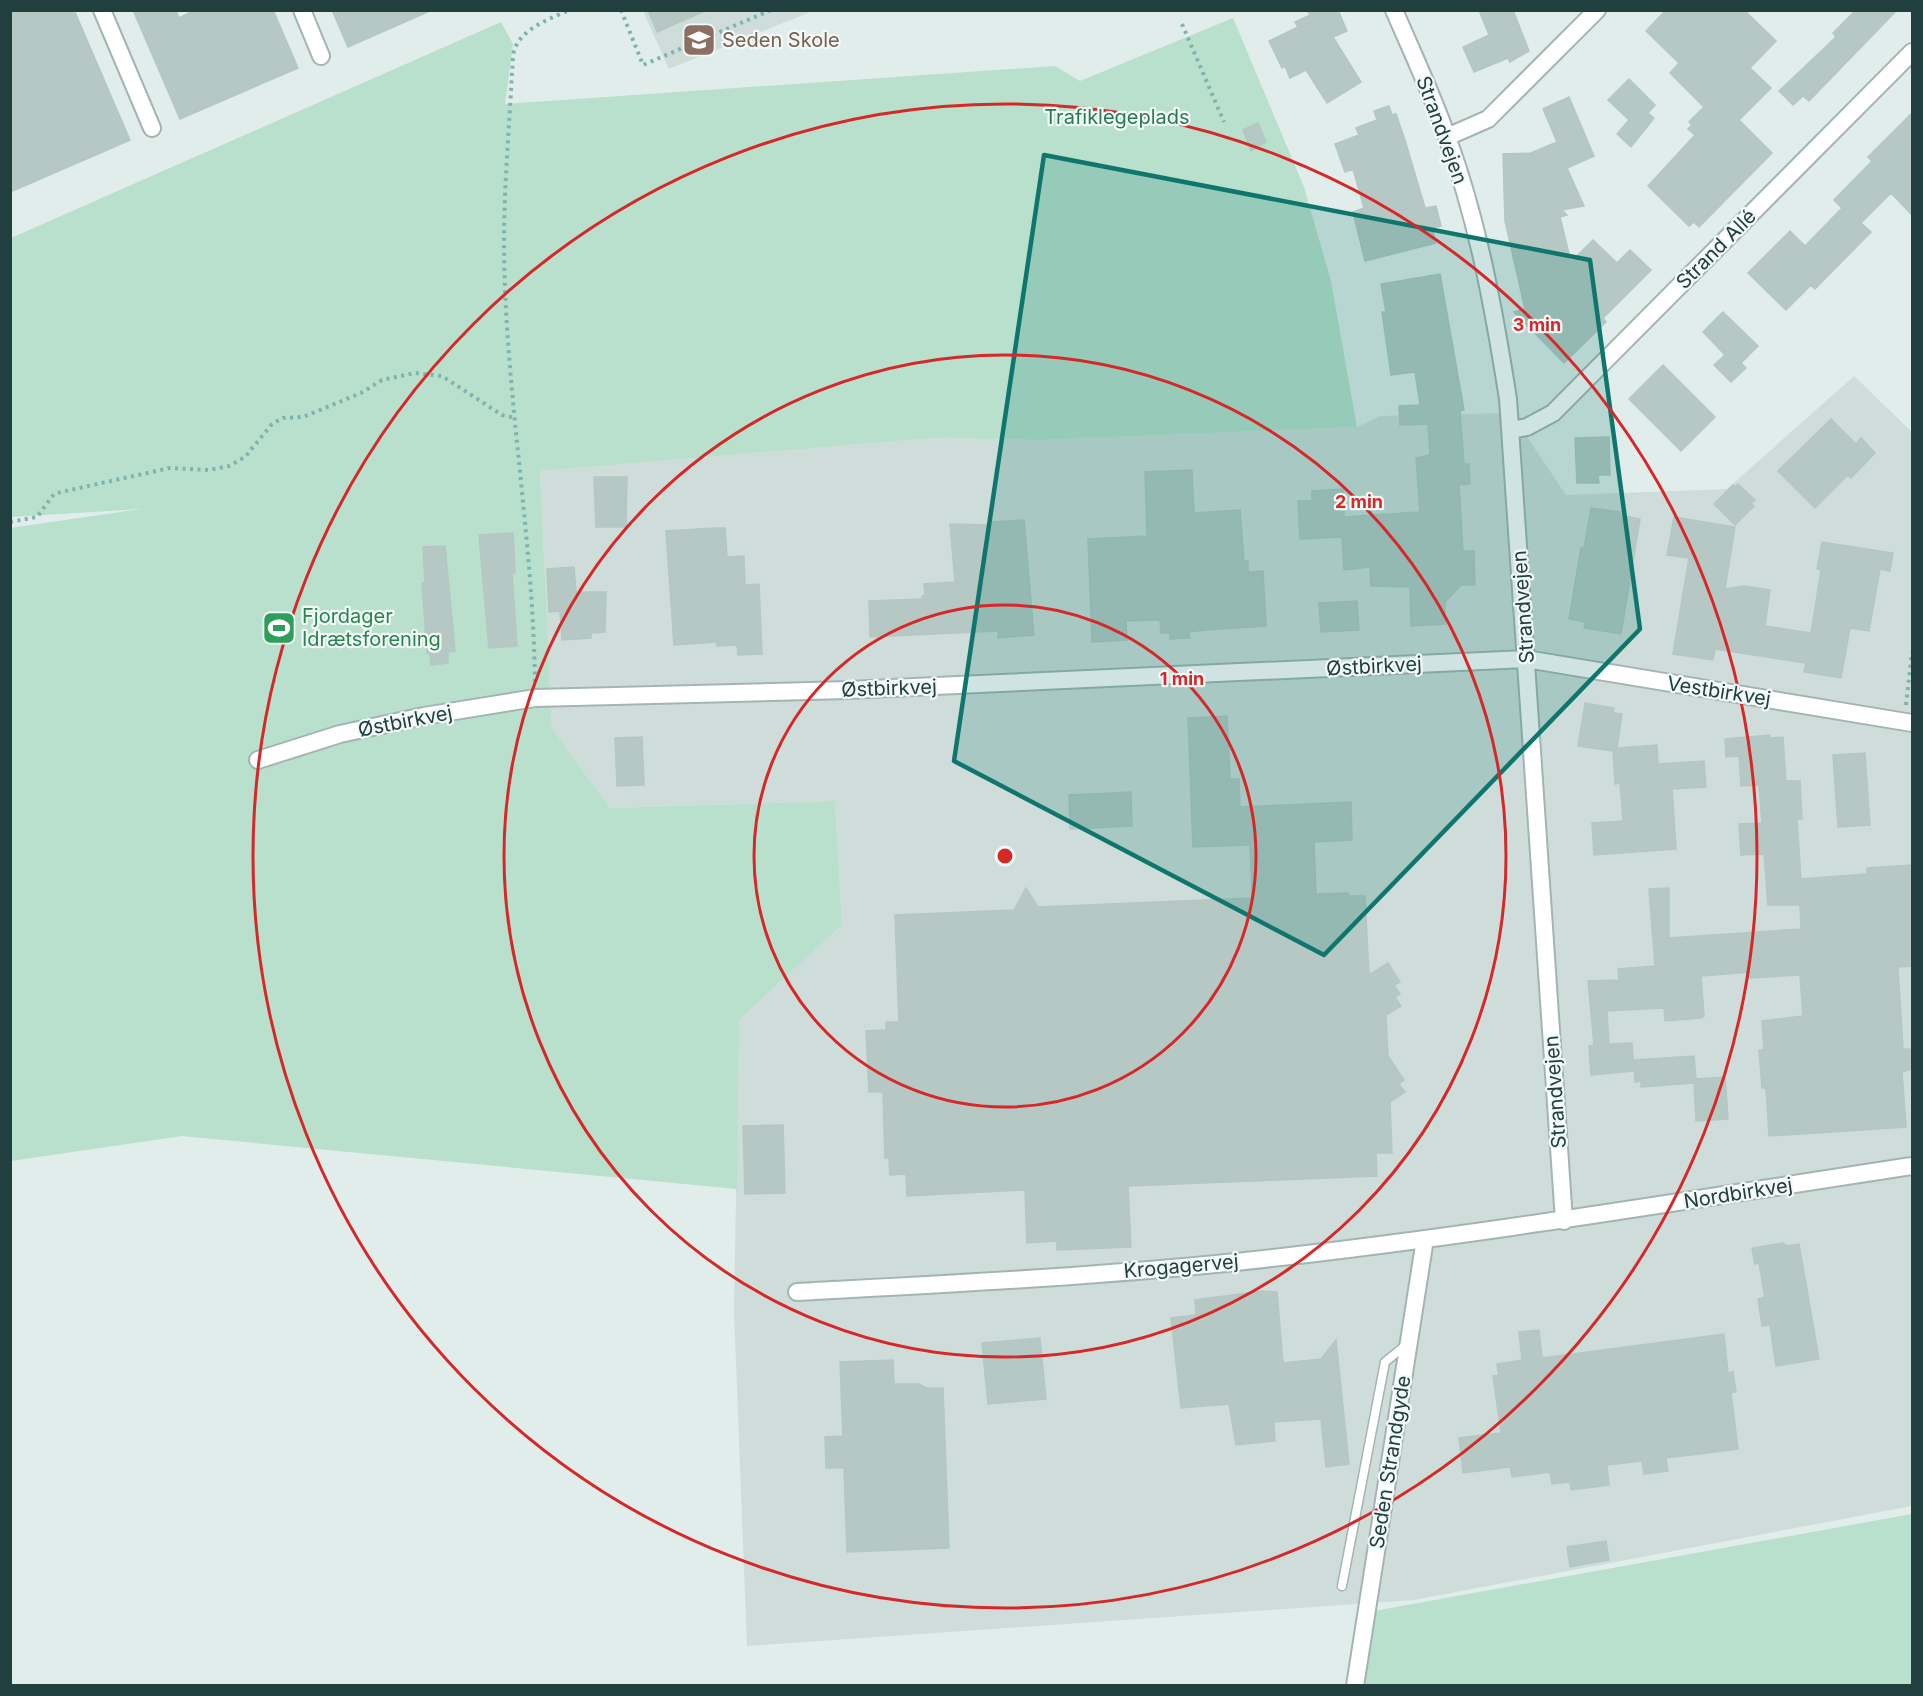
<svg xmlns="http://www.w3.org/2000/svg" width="1923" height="1696" font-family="Inter,sans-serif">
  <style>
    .built { fill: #cfddda }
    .green { fill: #b8e0cc }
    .building { fill: #b6c8c4; stroke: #b3c7c3; stroke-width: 1.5 }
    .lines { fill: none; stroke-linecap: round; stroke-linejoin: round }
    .service-casing { stroke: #a3b5b3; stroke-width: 11 }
    .minor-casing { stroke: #a3b5b3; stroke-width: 20 }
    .path { stroke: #7fb3af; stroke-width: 4; stroke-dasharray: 3 4.5; stroke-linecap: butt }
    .service { stroke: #fff; stroke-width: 8 }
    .minor { stroke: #fff; stroke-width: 16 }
    .marked { fill: #0f766e; fill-opacity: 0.2; stroke: #0f766e; stroke-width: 4.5; stroke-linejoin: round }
    .ring { fill: none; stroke: #d62828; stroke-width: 3 }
    .labels { text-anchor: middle; stroke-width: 4.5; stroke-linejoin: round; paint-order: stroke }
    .education-label { font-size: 20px; fill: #785e54; stroke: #f2f9f7; text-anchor: start }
    .park-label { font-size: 20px; fill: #277959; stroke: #f2f9f7 }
    .street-label { font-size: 20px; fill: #203f3e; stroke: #f2f9f7 }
    .leisure-label { font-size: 20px; fill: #27864d; stroke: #f2f9f7; text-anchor: start }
    .centre { fill: #d62828; stroke: #f2f9f7; stroke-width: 3 }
    .ring-label { font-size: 18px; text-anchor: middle; font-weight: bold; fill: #d62828; stroke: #f2f9f7; stroke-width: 4.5; stroke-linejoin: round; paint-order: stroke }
  </style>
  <rect width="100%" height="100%" fill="#e1edea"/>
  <path class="built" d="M 643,11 L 813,11 L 669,69 Z
    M 1854,376 L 1912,432 L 1912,1506 L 1414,1600 L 747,1646 L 734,1312 L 739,1020 L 842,925 L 835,801 L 610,808 L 552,728 L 540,471 L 934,438 L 1041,440 L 1357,427 L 1380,416 L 1511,413 L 1566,495 L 1727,489 Z"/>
  <path class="green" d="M 1233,18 L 1304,187 L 1331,281 L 1357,427 L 1041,440 L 934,438 L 540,471 L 552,728 L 610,808 L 835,801 L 842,925 L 739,1020 L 737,1189 L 182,1136 L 11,1161 L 10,528 L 141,509 L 11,517 L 11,238 L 501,22 L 513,44 L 505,104 L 1055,66 L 1080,81 Z
    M 1912,1514 L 1912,1685 L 1363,1686 L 1374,1611 Z"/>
  <path class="building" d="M 10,10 L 74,10 L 130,140 L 10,192 Z
    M 133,10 L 176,10 L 179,18 L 195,10 L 273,10 L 298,68 L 180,119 Z
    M 332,10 L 432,10 L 348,47 Z
    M 648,10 L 707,10 L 657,32 Z
    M 1307,10 L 1338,10 L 1347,31 L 1333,37 L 1361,82 L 1327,103 L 1306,70 L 1290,78 L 1285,66 L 1282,68 L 1269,41 L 1298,27 L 1295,22 L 1310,15 Z
    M 1479,10 L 1513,10 L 1529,51 L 1510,62 L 1508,58 L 1474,72 L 1463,47 L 1489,35 Z
    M 1666,10 L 1744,10 L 1776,41 L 1750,68 L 1771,88 L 1739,120 L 1772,153 L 1699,227 L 1694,222 L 1689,226 L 1648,186 L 1695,135 L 1688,129 L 1692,125 L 1689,122 L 1704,107 L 1670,73 L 1679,63 L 1646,31 Z
    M 1856,10 L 1897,10 L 1809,101 L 1803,96 L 1793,105 L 1779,91 L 1836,37 L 1833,33 Z
    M 1629,79 L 1655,105 L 1648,113 L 1654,118 L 1631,147 L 1617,134 L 1629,120 L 1608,100 Z
    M 1569,97 L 1594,156 L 1567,168 L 1584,206 L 1562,210 L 1567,215 L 1560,217 L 1571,262 L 1593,240 L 1617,263 L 1630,250 L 1651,270 L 1603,318 L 1606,322 L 1564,363 L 1514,312 L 1525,309 L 1505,221 L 1503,154 L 1531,153 L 1557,142 L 1543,109 Z
    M 1389,106 L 1392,115 L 1396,114 L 1405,140 L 1425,208 L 1436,206 L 1441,226 L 1432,228 L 1436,243 L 1365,261 L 1353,212 L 1364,208 L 1353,169 L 1345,172 L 1335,144 L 1359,135 L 1356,128 L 1377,120 L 1374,111 Z
    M 1912,113 L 1912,215 L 1891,193 L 1861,223 L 1871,232 L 1815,289 L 1811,285 L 1786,310 L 1748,273 L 1790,231 L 1805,246 L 1842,208 L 1834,200 L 1872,161 L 1868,157 Z
    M 1258,123 L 1266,142 L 1251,151 L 1243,130 Z
    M 1440,274 L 1464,410 L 1460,411 L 1464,464 L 1469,464 L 1470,484 L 1459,485 L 1463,551 L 1474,551 L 1475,585 L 1461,585 L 1445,602 L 1445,624 L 1411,626 L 1410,587 L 1371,586 L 1370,567 L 1344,570 L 1342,537 L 1300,539 L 1298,501 L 1312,501 L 1312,491 L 1343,489 L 1344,517 L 1420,512 L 1416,458 L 1430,455 L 1428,424 L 1400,425 L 1399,406 L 1420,405 L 1415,372 L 1391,375 L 1382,312 L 1386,312 L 1381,284 Z
    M 1723,312 L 1758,346 L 1741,363 L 1746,368 L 1731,382 L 1714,365 L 1725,355 L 1703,332 Z
    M 1663,365 L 1715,417 L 1681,451 L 1629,399 Z
    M 1831,419 L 1856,444 L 1861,438 L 1875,453 L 1851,478 L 1848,475 L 1815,508 L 1778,471 Z
    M 1609,437 L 1610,475 L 1598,475 L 1599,483 L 1577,483 L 1575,438 Z
    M 1192,470 L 1194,513 L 1240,510 L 1244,561 L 1248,561 L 1248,572 L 1263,571 L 1266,626 L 1205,630 L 1189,632 L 1190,638 L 1170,639 L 1170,633 L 1161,633 L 1160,620 L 1126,621 L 1127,640 L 1092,642 L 1088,539 L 1147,536 L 1145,472 Z
    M 594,477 L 627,477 L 626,527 L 596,527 Z
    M 1738,484 L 1755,500 L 1751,504 L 1754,506 L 1735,525 L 1714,504 L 1733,485 L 1735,487 Z
    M 1591,508 L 1620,512 L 1620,515 L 1640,519 L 1621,634 L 1584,628 L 1585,622 L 1569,619 L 1581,548 L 1584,548 Z
    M 1674,517 L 1735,527 L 1725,589 L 1744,586 L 1770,590 L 1765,626 L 1811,633 L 1821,570 L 1817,569 L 1822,542 L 1893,553 L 1890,571 L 1880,569 L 1869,631 L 1850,628 L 1841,678 L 1804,672 L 1806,663 L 1715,649 L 1713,660 L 1673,654 L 1689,558 L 1667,555 Z
    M 1024,520 L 1034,635 L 998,638 L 998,631 L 870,637 L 869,601 L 922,599 L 922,596 L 925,596 L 924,584 L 955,582 L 950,524 L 992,525 L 992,522 Z
    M 716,528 L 725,528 L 727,557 L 744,556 L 745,585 L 759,584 L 762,654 L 738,655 L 737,645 L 717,646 L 716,642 L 674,645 L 666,531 Z
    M 513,533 L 515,573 L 512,573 L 517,646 L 489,648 L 479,535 Z
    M 445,546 L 455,651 L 448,652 L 448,663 L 431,665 L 430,653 L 427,653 L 422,583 L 425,583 L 423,547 Z
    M 574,567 L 576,592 L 606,592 L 605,632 L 591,633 L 591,638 L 562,640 L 560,611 L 549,612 L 547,569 Z
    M 1357,601 L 1359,630 L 1321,632 L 1319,603 Z
    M 1585,703 L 1614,708 L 1613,713 L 1622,714 L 1617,748 L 1657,745 L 1658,764 L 1704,761 L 1706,787 L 1672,789 L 1676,849 L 1594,855 L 1592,823 L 1623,821 L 1620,783 L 1615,784 L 1613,751 L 1578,746 Z
    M 1227,716 L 1230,779 L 1239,779 L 1240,807 L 1351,802 L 1352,840 L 1314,842 L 1316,894 L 1348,893 L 1349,896 L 1365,896 L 1369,975 L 1388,963 L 1400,982 L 1394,985 L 1400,994 L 1395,997 L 1401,1006 L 1386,1015 L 1388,1056 L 1404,1080 L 1399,1084 L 1405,1092 L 1390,1102 L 1392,1153 L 1376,1153 L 1377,1176 L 1128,1186 L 1131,1247 L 1057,1250 L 1057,1241 L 1027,1243 L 1025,1190 L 907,1196 L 906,1174 L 890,1175 L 889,1158 L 885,1158 L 883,1092 L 869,1092 L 866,1031 L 886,1030 L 886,1022 L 899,1022 L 895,915 L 1014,910 L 1026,888 L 1038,907 L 1252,898 L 1250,845 L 1193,847 L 1188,718 Z
    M 1770,735 L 1770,738 L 1783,737 L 1786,781 L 1800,781 L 1802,819 L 1797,819 L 1801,879 L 1867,874 L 1867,868 L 1912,865 L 1912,966 L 1898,967 L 1903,1049 L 1912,1049 L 1912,1069 L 1902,1072 L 1906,1127 L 1769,1136 L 1766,1088 L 1762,1088 L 1759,1050 L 1764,1050 L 1762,1021 L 1803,1016 L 1800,975 L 1750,978 L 1750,972 L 1701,976 L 1704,1016 L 1701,1018 L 1665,1021 L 1664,1008 L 1607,1011 L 1609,1044 L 1632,1043 L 1634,1071 L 1591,1075 L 1589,1046 L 1594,1045 L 1588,981 L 1619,980 L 1618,969 L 1655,966 L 1649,889 L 1669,888 L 1669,938 L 1801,929 L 1800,905 L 1768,905 L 1764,854 L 1741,855 L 1739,824 L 1762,823 L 1759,785 L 1741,786 L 1739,756 L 1726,757 L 1725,739 Z
    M 642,737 L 644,785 L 617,786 L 615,738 Z
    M 1865,753 L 1870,825 L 1838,827 L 1833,755 Z
    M 1131,792 L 1132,826 L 1070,829 L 1069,795 Z
    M 1694,1056 L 1696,1079 L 1725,1077 L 1728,1119 L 1696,1121 L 1694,1083 L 1641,1087 L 1641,1081 L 1635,1082 L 1634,1060 Z
    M 783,1125 L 785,1193 L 745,1194 L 743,1126 Z
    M 1783,1243 L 1787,1246 L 1799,1244 L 1819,1359 L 1776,1366 L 1770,1325 L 1762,1326 L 1758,1299 L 1765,1297 L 1759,1263 L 1755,1264 L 1752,1248 Z
    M 1263,1291 L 1277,1292 L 1283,1363 L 1321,1359 L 1336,1340 L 1349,1464 L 1326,1467 L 1321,1419 L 1274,1422 L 1275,1441 L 1236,1445 L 1229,1404 L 1181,1408 L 1171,1318 L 1196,1315 L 1195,1300 Z
    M 1539,1330 L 1542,1358 L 1724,1334 L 1728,1373 L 1733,1372 L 1736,1392 L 1731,1393 L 1738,1449 L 1666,1458 L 1668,1471 L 1644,1474 L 1642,1461 L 1607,1465 L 1609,1485 L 1571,1490 L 1570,1482 L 1552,1484 L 1550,1472 L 1512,1477 L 1510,1467 L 1463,1473 L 1459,1438 L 1501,1433 L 1493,1376 L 1499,1375 L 1497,1364 L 1522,1360 L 1519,1332 Z
    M 1040,1338 L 1046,1399 L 988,1404 L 982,1343 Z
    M 893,1360 L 894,1384 L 919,1384 L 926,1388 L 943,1388 L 949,1548 L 847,1552 L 844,1468 L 826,1468 L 825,1437 L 843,1436 L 840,1362 Z
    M 1606,1541 L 1609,1560 L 1570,1567 L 1567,1547 Z"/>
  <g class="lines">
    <defs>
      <path id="service" d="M 1342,1586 L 1385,1362 L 1406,1345"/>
      <path id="minor" d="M 102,10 L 152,128
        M 302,10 L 321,56
        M 1394,10 C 1412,52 1432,94 1447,137 C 1478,221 1494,310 1508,399 L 1564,1221
        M 1447,137 L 1488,119 L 1597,10
        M 1511,430 L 1527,427 L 1553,413 L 1912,52
        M 258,760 L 340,734 L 424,716 L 535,698 L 848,690 L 1526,659 L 1912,723
        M 797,1292 C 943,1284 1090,1277 1236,1262 C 1463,1238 1687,1200 1912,1166
        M 1355,1686 L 1425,1239"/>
    </defs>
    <use href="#service" class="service-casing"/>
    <use href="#minor" class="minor-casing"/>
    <path class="path" d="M 621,10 L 643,65 L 771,10
      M 1182,24 L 1224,122
      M 10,522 L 37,517 L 54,494 L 61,492 L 170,468 L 209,470 L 229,466 L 245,457 L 272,424 L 283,418 L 303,417 L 361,393 L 382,380 L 415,373 L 442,376 L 502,415 L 515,418
      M 535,682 C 533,536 505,391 504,246 C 504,188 509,130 512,72 C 513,65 512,55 515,48 C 523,28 551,18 570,10
      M 1906,705 L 1912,652"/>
    <use href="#service" class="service"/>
    <use href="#minor" class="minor"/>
  </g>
  <path class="marked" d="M 1044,155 L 1590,260 L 1640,629 L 1324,955 L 954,761 Z"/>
  <g class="ring">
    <circle cx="1005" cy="856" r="251"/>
    <circle cx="1005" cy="856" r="501"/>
    <circle cx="1005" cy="856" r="752"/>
  </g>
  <defs>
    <symbol id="school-square" viewBox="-11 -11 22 22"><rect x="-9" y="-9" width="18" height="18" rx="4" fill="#8d6e63" stroke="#f2f9f7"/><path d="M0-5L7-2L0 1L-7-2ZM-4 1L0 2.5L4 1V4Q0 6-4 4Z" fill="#fff"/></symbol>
    <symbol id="stadium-square" viewBox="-11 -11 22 22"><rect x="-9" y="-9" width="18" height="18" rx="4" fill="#2e9e5b" stroke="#f2f9f7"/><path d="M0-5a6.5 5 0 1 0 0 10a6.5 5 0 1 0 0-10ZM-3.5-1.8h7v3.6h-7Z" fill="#fff"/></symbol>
  </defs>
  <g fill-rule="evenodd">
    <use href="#school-square" x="680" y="21" width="38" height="38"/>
    <use href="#stadium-square" x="260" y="609" width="38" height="38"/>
  </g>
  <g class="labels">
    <g class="education-label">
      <text x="722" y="47">Seden Skole</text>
    </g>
    <g class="park-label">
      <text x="1117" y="124">Trafiklegeplads</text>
    </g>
    <g class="street-label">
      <text transform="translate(1442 130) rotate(70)" y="7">Strandvejen</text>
      <text transform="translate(1716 249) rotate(-45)" y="7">Strand Allé</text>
      <text transform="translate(1523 607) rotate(-94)" y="7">Strandvejen</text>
      <text transform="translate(1374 666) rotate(-3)" y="7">Østbirkvej</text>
      <text transform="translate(889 688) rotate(-2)" y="7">Østbirkvej</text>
      <text transform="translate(1719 691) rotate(9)" y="7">Vestbirkvej</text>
      <text transform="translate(405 721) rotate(-11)" y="7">Østbirkvej</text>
      <text transform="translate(1555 1092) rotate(-94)" y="7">Strandvejen</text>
      <text transform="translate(1738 1193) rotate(-9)" y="7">Nordbirkvej</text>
      <text transform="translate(1181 1266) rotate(-5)" y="7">Krogagervej</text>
      <text transform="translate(1390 1462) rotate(-81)" y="7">Seden Strandgyde</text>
    </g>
    <g class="leisure-label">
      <text x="302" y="623">Fjordager<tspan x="302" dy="23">Idrætsforening</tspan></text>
    </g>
  </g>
  <circle cx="1005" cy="856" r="9" class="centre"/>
  <g class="ring-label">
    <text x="1537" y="331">3 min</text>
    <text x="1359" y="508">2 min</text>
    <text x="1182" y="685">1 min</text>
  </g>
  <rect width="1923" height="1696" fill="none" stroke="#203f3e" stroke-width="24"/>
</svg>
